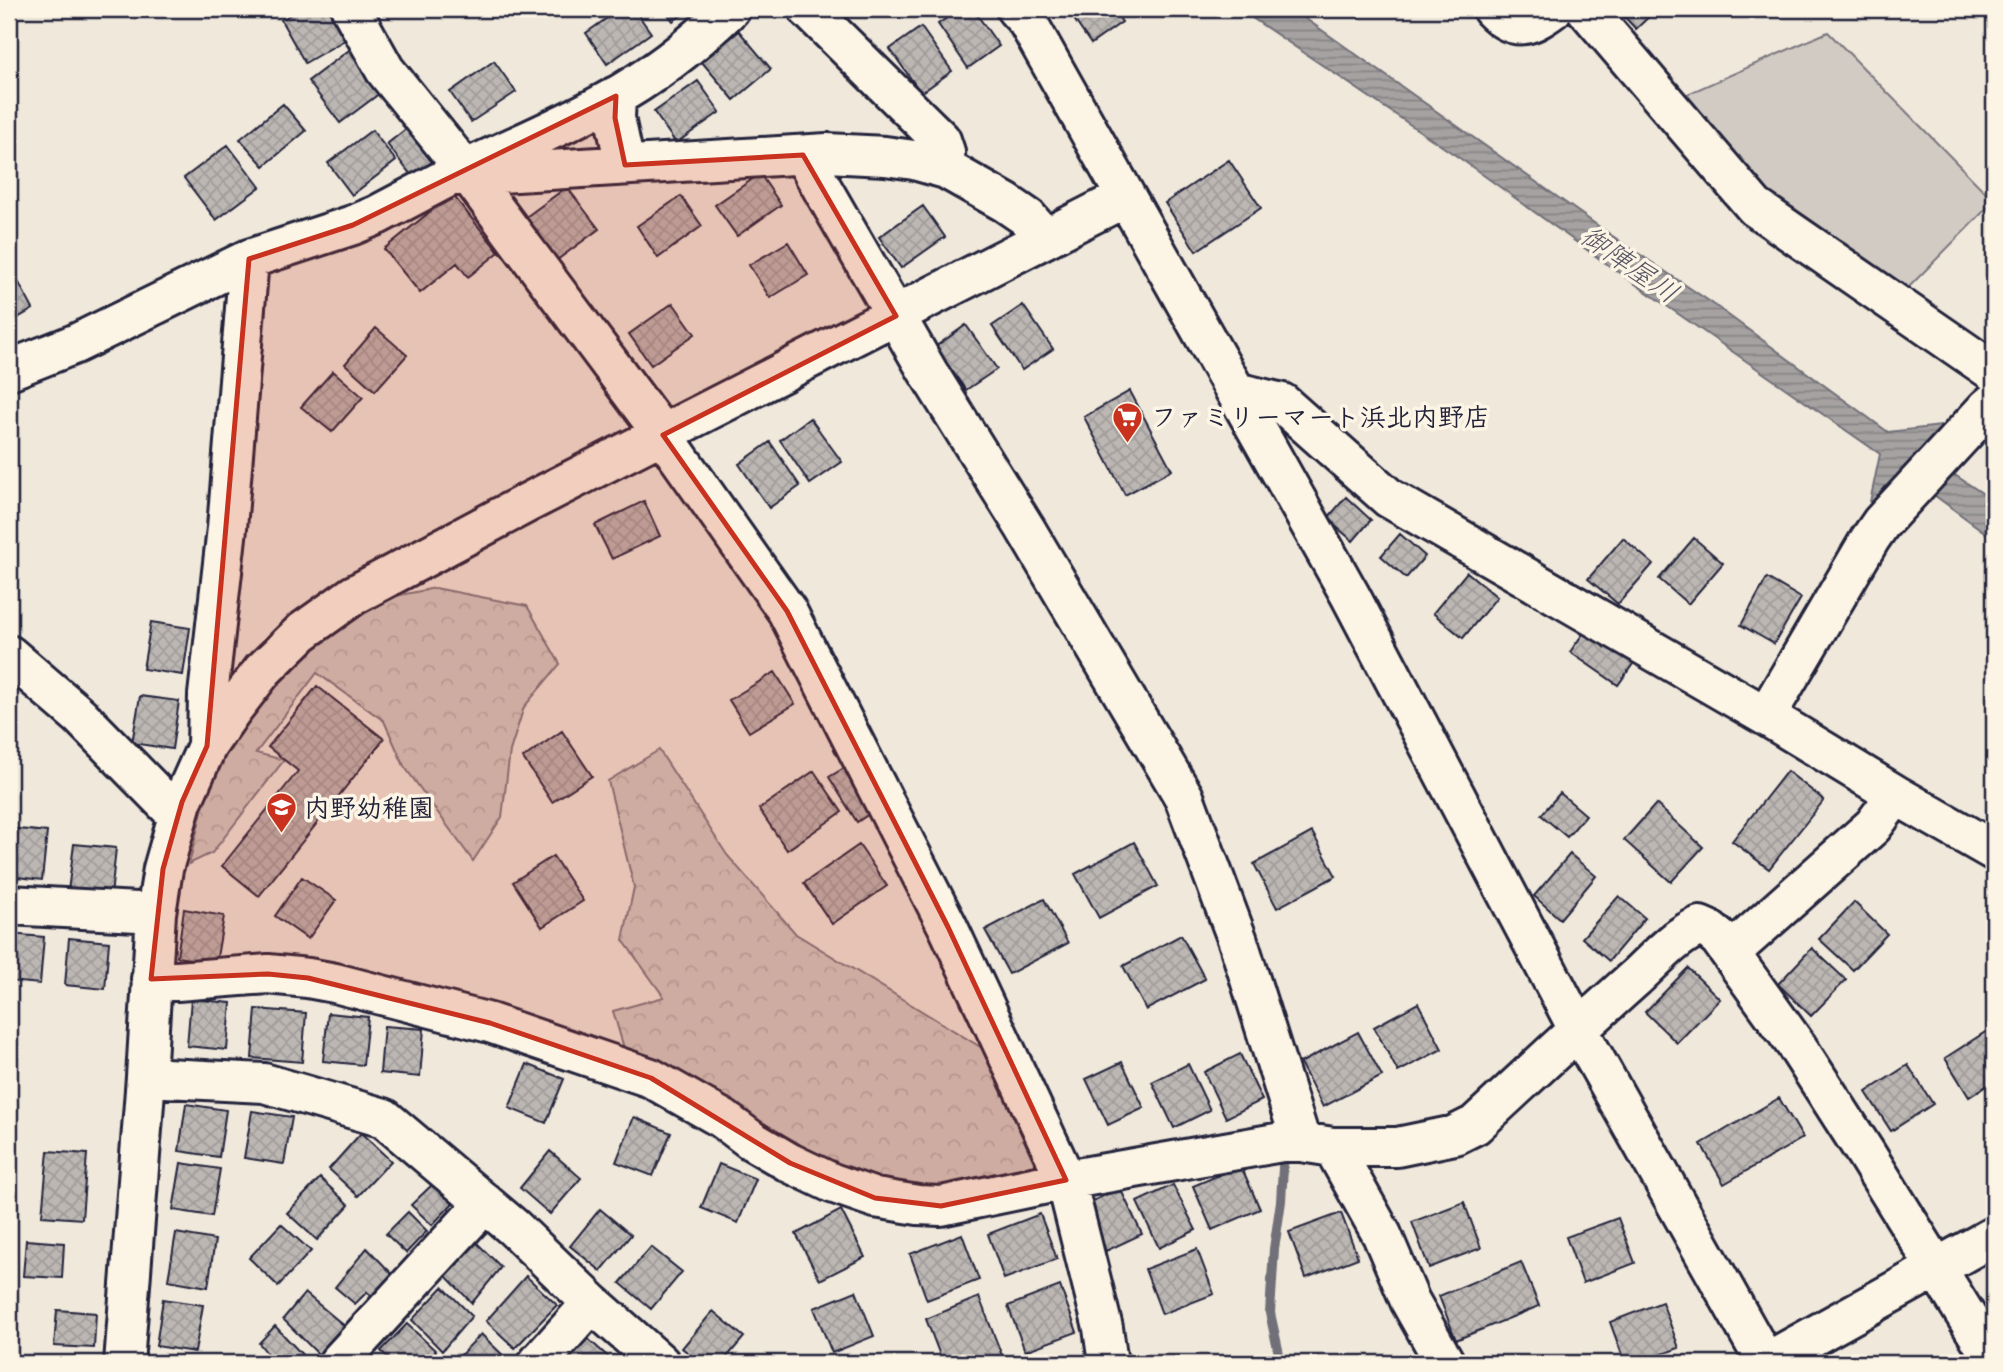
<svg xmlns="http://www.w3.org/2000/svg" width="2003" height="1372" font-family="'Gochi Hand','Klee One',sans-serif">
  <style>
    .green { fill: #d1cbc3; stroke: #7a767f; stroke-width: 2 }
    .forest { fill: url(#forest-crowns); stroke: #7a767f; stroke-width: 2 }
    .water { fill: url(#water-rules); stroke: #716f79; stroke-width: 2 }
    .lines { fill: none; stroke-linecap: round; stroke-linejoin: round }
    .stream { stroke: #716f79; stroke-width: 10 }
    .building { fill: url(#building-cross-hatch); stroke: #22223b; stroke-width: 2 }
    .minor-casing { stroke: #22223b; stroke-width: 44 }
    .minor { stroke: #fcf5e5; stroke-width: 38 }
    .marked { fill: #c8321e; fill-opacity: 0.2; stroke: #c8321e; stroke-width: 5; stroke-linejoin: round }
    .labels { text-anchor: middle; stroke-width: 7; stroke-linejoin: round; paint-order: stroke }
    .poi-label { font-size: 26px; font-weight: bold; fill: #22223b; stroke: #fcf5e5; text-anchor: start }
    .water-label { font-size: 28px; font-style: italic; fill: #575564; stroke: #fcf5e5 }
  </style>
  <defs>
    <pattern id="forest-crowns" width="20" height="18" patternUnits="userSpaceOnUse" patternTransform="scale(1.75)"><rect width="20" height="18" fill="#d1cbc3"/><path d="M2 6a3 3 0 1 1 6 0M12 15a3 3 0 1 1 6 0" fill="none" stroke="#b3aea8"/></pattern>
    <pattern id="water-rules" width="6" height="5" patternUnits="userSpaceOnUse" patternTransform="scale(1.75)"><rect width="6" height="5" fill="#a6a2a2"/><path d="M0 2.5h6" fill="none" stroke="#878485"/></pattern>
    <pattern id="building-cross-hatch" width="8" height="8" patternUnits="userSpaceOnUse" patternTransform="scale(1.75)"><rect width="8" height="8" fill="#bcb7b3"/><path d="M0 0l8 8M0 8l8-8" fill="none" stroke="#a19d9b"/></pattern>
  </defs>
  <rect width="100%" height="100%" fill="#efe8db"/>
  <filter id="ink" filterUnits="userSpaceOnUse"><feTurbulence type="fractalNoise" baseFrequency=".0143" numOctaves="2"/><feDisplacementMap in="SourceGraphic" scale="14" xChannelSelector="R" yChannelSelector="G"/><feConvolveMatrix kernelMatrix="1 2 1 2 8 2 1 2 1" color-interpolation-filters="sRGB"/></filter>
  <g filter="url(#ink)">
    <path class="green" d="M 1828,32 L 1994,201 L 1905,291 L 1762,213 L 1667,103 Z"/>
    <path class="forest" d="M 435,588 L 527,606 L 560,664 L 524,707 L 510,751 L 502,817 L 473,861 L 404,766 L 384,721 L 317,673 L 256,753 L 284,760 L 212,853 L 189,864 L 211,774 L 255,710 L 332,609 Z
      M 659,750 L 727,855 L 796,934 L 982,1048 L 1042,1180 L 919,1198 L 809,1158 L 626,1055 L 613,1011 L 664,997 L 623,940 L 634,887 L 608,781 Z"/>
    <path class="water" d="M 1239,9 L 1292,9 L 1611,235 L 1709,301 L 1888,432 L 1950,425 L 1925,455 L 1994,501 L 1994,539 L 1908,476 L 1881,510 L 1870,502 L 1880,454 L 1615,270 L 1461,159 Z"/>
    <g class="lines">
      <path class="stream" d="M 1281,1363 L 1270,1313 L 1274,1249 L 1281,1201 L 1284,1151"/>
    </g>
    <path class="building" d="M 300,9 L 334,9 L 350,37 L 305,63 L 281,20 Z
      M 620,9 L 634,9 L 651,33 L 607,64 L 586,33 Z
      M 664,9 L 691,9 L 673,21 Z
      M 959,9 L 973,9 L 999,46 L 968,68 L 938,24 Z
      M 1067,9 L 1113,9 L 1122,22 L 1091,44 Z
      M 1617,9 L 1657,9 L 1636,29 Z
      M 921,27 L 952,71 L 921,93 L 890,49 Z
      M 739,31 L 771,69 L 734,100 L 702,62 Z
      M 352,48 L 384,90 L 340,123 L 308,81 Z
      M 494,61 L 516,92 L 471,122 L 450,92 Z
      M 698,81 L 720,112 L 676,143 L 654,112 Z
      M 283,104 L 306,131 L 264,166 L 240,139 Z
      M 411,125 L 443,165 L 418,184 L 387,144 Z
      M 372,130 L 396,161 L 352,195 L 328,163 Z
      M 228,145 L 260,187 L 216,220 L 184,178 Z
      M 1229,160 L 1261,208 L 1196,251 L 1165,203 Z
      M 760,174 L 781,205 L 737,236 L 715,205 Z
      M 567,187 L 599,229 L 557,260 L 526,217 Z
      M 452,194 L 499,252 L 468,277 L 457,263 L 420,293 L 384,249 Z
      M 681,196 L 702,226 L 658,258 L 637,226 Z
      M 923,206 L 945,237 L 901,268 L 879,237 Z
      M 788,242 L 808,275 L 770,298 L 749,265 Z
      M 13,272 L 33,309 L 9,323 L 9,274 Z
      M 673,303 L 695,334 L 651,365 L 629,334 Z
      M 1023,305 L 1053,349 L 1022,370 L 992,326 Z
      M 966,325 L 997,369 L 966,390 L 935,347 Z
      M 376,328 L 407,355 L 375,391 L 345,364 Z
      M 333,371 L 363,397 L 332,432 L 301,407 Z
      M 1130,391 L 1172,470 L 1125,495 L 1084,417 Z
      M 810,418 L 842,462 L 810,484 L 780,440 Z
      M 770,442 L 800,486 L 769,508 L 739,464 Z
      M 1346,497 L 1371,520 L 1353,541 L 1327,519 Z
      M 644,501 L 660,536 L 612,559 L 595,525 Z
      M 1400,534 L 1425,556 L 1406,578 L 1381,556 Z
      M 1623,538 L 1653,564 L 1618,604 L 1588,579 Z
      M 1694,538 L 1723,563 L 1688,604 L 1659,579 Z
      M 1467,572 L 1497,597 L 1463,638 L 1433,613 Z
      M 1767,578 L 1801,598 L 1774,644 L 1741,625 Z
      M 151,622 L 190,628 L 183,675 L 143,669 Z
      M 1587,628 L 1635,661 L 1618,685 L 1570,652 Z
      M 775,672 L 795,704 L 749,732 L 729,700 Z
      M 317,686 L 384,739 L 259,896 L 222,866 L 298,771 L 268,747 Z
      M 140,696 L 179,701 L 172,749 L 132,743 Z
      M 562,731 L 592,776 L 552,802 L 523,758 Z
      M 844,768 L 872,812 L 857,822 L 829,777 Z
      M 814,771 L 842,812 L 787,850 L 759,809 Z
      M 1787,771 L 1824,800 L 1769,869 L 1732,841 Z
      M 1560,793 L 1586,815 L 1567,837 L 1541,815 Z
      M 1656,804 L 1703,847 L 1671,882 L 1624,840 Z
      M 9,828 L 47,832 L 42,880 L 9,876 Z
      M 1312,832 L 1336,876 L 1277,908 L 1254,864 Z
      M 1134,842 L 1158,886 L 1099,918 L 1075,874 Z
      M 74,844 L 116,848 L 111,896 L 68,891 Z
      M 859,845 L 887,886 L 832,924 L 804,883 Z
      M 1570,854 L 1596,876 L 1560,919 L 1534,896 Z
      M 553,856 L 583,901 L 542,927 L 513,882 Z
      M 302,877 L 336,900 L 308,939 L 275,916 Z
      M 1619,896 L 1645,918 L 1609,961 L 1582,938 Z
      M 1044,899 L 1068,943 L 1009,974 L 985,930 Z
      M 1854,902 L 1887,934 L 1853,970 L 1819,939 Z
      M 184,909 L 224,916 L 216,963 L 177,957 Z
      M 9,934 L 44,937 L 40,984 L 9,981 Z
      M 1181,935 L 1205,979 L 1146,1010 L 1123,966 Z
      M 69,938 L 109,942 L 105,989 L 65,985 Z
      M 1812,948 L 1846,980 L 1811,1016 L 1778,984 Z
      M 1688,968 L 1720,999 L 1677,1043 L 1645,1012 Z
      M 191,999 L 231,1003 L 227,1050 L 187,1046 Z
      M 1418,1003 L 1442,1049 L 1398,1072 L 1374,1027 Z
      M 256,1009 L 306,1013 L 302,1062 L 252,1058 Z
      M 328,1013 L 368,1017 L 363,1065 L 323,1061 Z
      M 384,1026 L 424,1029 L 420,1077 L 380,1073 Z
      M 1987,1031 L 1994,1042 L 1994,1081 L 1969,1097 L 1945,1058 Z
      M 1358,1032 L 1382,1076 L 1323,1107 L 1300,1063 Z
      M 1240,1054 L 1262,1100 L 1226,1118 L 1204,1072 Z
      M 1122,1062 L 1144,1108 L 1108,1125 L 1086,1079 Z
      M 527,1064 L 564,1079 L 546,1123 L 509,1108 Z
      M 1188,1064 L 1210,1110 L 1174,1128 L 1152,1082 Z
      M 1908,1065 L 1933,1104 L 1891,1131 L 1866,1092 Z
      M 1779,1098 L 1803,1138 L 1724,1184 L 1701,1144 Z
      M 186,1104 L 226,1110 L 219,1157 L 179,1151 Z
      M 252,1111 L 292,1117 L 284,1164 L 244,1158 Z
      M 634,1117 L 671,1133 L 653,1176 L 616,1162 Z
      M 361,1133 L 391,1161 L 358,1196 L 329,1169 Z
      M 48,1151 L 87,1154 L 82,1219 L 42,1216 Z
      M 550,1151 L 581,1178 L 550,1214 L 520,1188 Z
      M 181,1163 L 220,1169 L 212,1216 L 173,1210 Z
      M 719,1164 L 756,1179 L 738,1223 L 701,1208 Z
      M 1241,1166 L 1260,1209 L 1212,1230 L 1193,1186 Z
      M 320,1178 L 349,1205 L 317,1240 L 287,1213 Z
      M 434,1183 L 454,1202 L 432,1225 L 411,1205 Z
      M 1173,1185 L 1196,1230 L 1159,1248 L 1137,1202 Z
      M 1120,1188 L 1142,1234 L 1106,1251 L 1084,1205 Z
      M 1464,1202 L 1481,1248 L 1429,1268 L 1412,1222 Z
      M 600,1209 L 631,1235 L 601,1271 L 570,1246 Z
      M 841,1210 L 865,1257 L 820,1280 L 796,1234 Z
      M 408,1212 L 427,1231 L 406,1253 L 386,1234 Z
      M 1341,1213 L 1358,1258 L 1306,1278 L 1289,1232 Z
      M 1040,1214 L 1057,1259 L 1004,1279 L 988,1234 Z
      M 1618,1218 L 1635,1263 L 1583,1283 L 1566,1237 Z
      M 281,1224 L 311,1251 L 278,1286 L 249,1258 Z
      M 176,1233 L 215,1240 L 208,1287 L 168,1280 Z
      M 962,1234 L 979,1280 L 927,1300 L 910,1254 Z
      M 472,1238 L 501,1267 L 472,1303 L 442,1272 Z
      M 26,1240 L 64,1243 L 62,1278 L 23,1276 Z
      M 651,1247 L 682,1272 L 651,1309 L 620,1283 Z
      M 367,1248 L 400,1282 L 380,1304 L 367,1292 L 355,1304 L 335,1287 Z
      M 1197,1249 L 1214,1294 L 1162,1314 L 1145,1269 Z
      M 1521,1262 L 1539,1306 L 1456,1340 L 1439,1296 Z
      M 526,1276 L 557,1305 L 515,1348 L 486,1321 Z
      M 1060,1286 L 1077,1332 L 1025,1351 L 1008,1306 Z
      M 443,1287 L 472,1316 L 442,1351 L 412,1320 Z
      M 856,1291 L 874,1336 L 832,1353 L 814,1308 Z
      M 305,1293 L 347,1328 L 323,1359 L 283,1319 Z
      M 979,1297 L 1005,1363 L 943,1363 L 926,1319 Z
      M 163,1299 L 203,1305 L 195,1352 L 156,1346 Z
      M 1662,1302 L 1679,1348 L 1638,1363 L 1625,1363 L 1610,1322 Z
      M 57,1310 L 96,1313 L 94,1348 L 54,1346 Z
      M 713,1311 L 744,1337 L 722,1363 L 701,1363 L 682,1348 Z
      M 407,1324 L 436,1351 L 425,1363 L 394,1363 L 381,1351 Z
      M 275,1326 L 310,1363 L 263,1363 L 270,1357 L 259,1343 Z
      M 481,1334 L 511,1363 L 453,1363 Z
      M 586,1337 L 615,1363 L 562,1363 Z"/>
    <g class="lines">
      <defs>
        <path id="minor" d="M 351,9 L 385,70 L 470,176 L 663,435 L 787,611 L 948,927 L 1066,1180 L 1103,1328 L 1108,1363
          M 808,9 L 941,140 L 945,152 L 946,169
          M 1016,9 L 1027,21 L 1350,595 L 1578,1029 L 1766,1363
          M 1492,9 C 1514,32 1529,27 1553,9
          M 1586,9 L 1755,207 L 1994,372
          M 616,96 L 615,118 L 625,165
          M 803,155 L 928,372 L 1025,528 L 1184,797 L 1238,941 L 1301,1142
          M 471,167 C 515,146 563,126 606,102 C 652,77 693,45 730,9
          M 9,370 L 75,344 L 249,259 L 353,225 L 377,215 L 451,176 L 470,176 L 500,173 L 827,153 L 885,156 L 914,160 L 946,169 L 1006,203 L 1028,218 L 1045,238
          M 1236,392 L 1282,403 L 1389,498 L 1766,716 L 1896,795 L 1994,851
          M 9,655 L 80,716 L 177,815
          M 1766,716 L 1870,539 L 1881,523 L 1987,408 L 1994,402
          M 207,746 L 208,695 L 227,528 L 249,259
          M 9,905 L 156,913
          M 1730,953 L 1873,826 L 1896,795
          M 151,979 L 177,981 L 268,974 L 308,978 L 335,983 L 490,1023 L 651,1078 L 723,1119 L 751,1140 L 790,1163 L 832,1183 L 875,1198 L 918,1205 L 941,1206 L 1066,1180 L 1282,1142 L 1301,1142 L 1333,1147 L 1397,1147 L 1455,1135 L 1475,1125 C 1528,1076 1580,1027 1634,979 C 1654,961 1675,936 1700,926 L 1709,930 L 1719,938 L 1796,1045 L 1866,1154 L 1994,1361
          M 146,1077 L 264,1083 L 384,1118 L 513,1227 L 592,1303 L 660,1363
          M 1333,1147 L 1382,1235 L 1410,1301 L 1445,1363
          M 124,1363 L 146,1077 L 156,913 L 163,869 L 182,802 L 207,746 L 232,710 L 263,670 L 302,632 L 354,595 L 527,503 L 1126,197
          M 338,1363 L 485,1203
          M 538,1363 L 592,1303
          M 1765,1363 L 1994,1236"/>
      </defs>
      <use href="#minor" class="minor-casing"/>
      <use href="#minor" class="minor"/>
    </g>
  </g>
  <path class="marked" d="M 616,96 L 615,118 L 625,165 L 803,155 L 896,316 L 663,435 L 787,611 L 948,927 L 1066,1180 L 941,1206 L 875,1198 L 790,1163 L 651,1078 L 490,1023 L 308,978 L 268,974 L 151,979 L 163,869 L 182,802 L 207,746 L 249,259 L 353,225 Z"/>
  <defs>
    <symbol id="supermarket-pin" viewBox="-11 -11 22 30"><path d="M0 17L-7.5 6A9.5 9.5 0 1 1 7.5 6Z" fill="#c8321e" stroke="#fcf5e5"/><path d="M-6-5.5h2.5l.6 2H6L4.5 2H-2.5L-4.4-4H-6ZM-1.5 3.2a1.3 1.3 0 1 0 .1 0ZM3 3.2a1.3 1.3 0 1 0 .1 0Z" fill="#fff"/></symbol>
    <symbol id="school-pin" viewBox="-11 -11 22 30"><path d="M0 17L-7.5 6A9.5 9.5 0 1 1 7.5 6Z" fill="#c8321e" stroke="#fcf5e5"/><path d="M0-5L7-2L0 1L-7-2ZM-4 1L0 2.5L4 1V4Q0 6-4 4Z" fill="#fff"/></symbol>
  </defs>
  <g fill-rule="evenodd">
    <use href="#supermarket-pin" x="1110" y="400" width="35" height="47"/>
    <use href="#school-pin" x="264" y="790" width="35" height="47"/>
  </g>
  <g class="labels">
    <g class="poi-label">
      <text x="1151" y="426">ファミリーマート浜北内野店</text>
      <text x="304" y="817">内野幼稚園</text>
    </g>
    <g class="water-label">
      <text transform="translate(1630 264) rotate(35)" y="10">御陣屋川</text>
    </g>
  </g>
  <rect width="2003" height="1372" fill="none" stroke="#fcf5e5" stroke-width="35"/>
  <rect x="18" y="18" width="1968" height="1337" fill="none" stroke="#22223b" stroke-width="2.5" filter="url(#ink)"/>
</svg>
